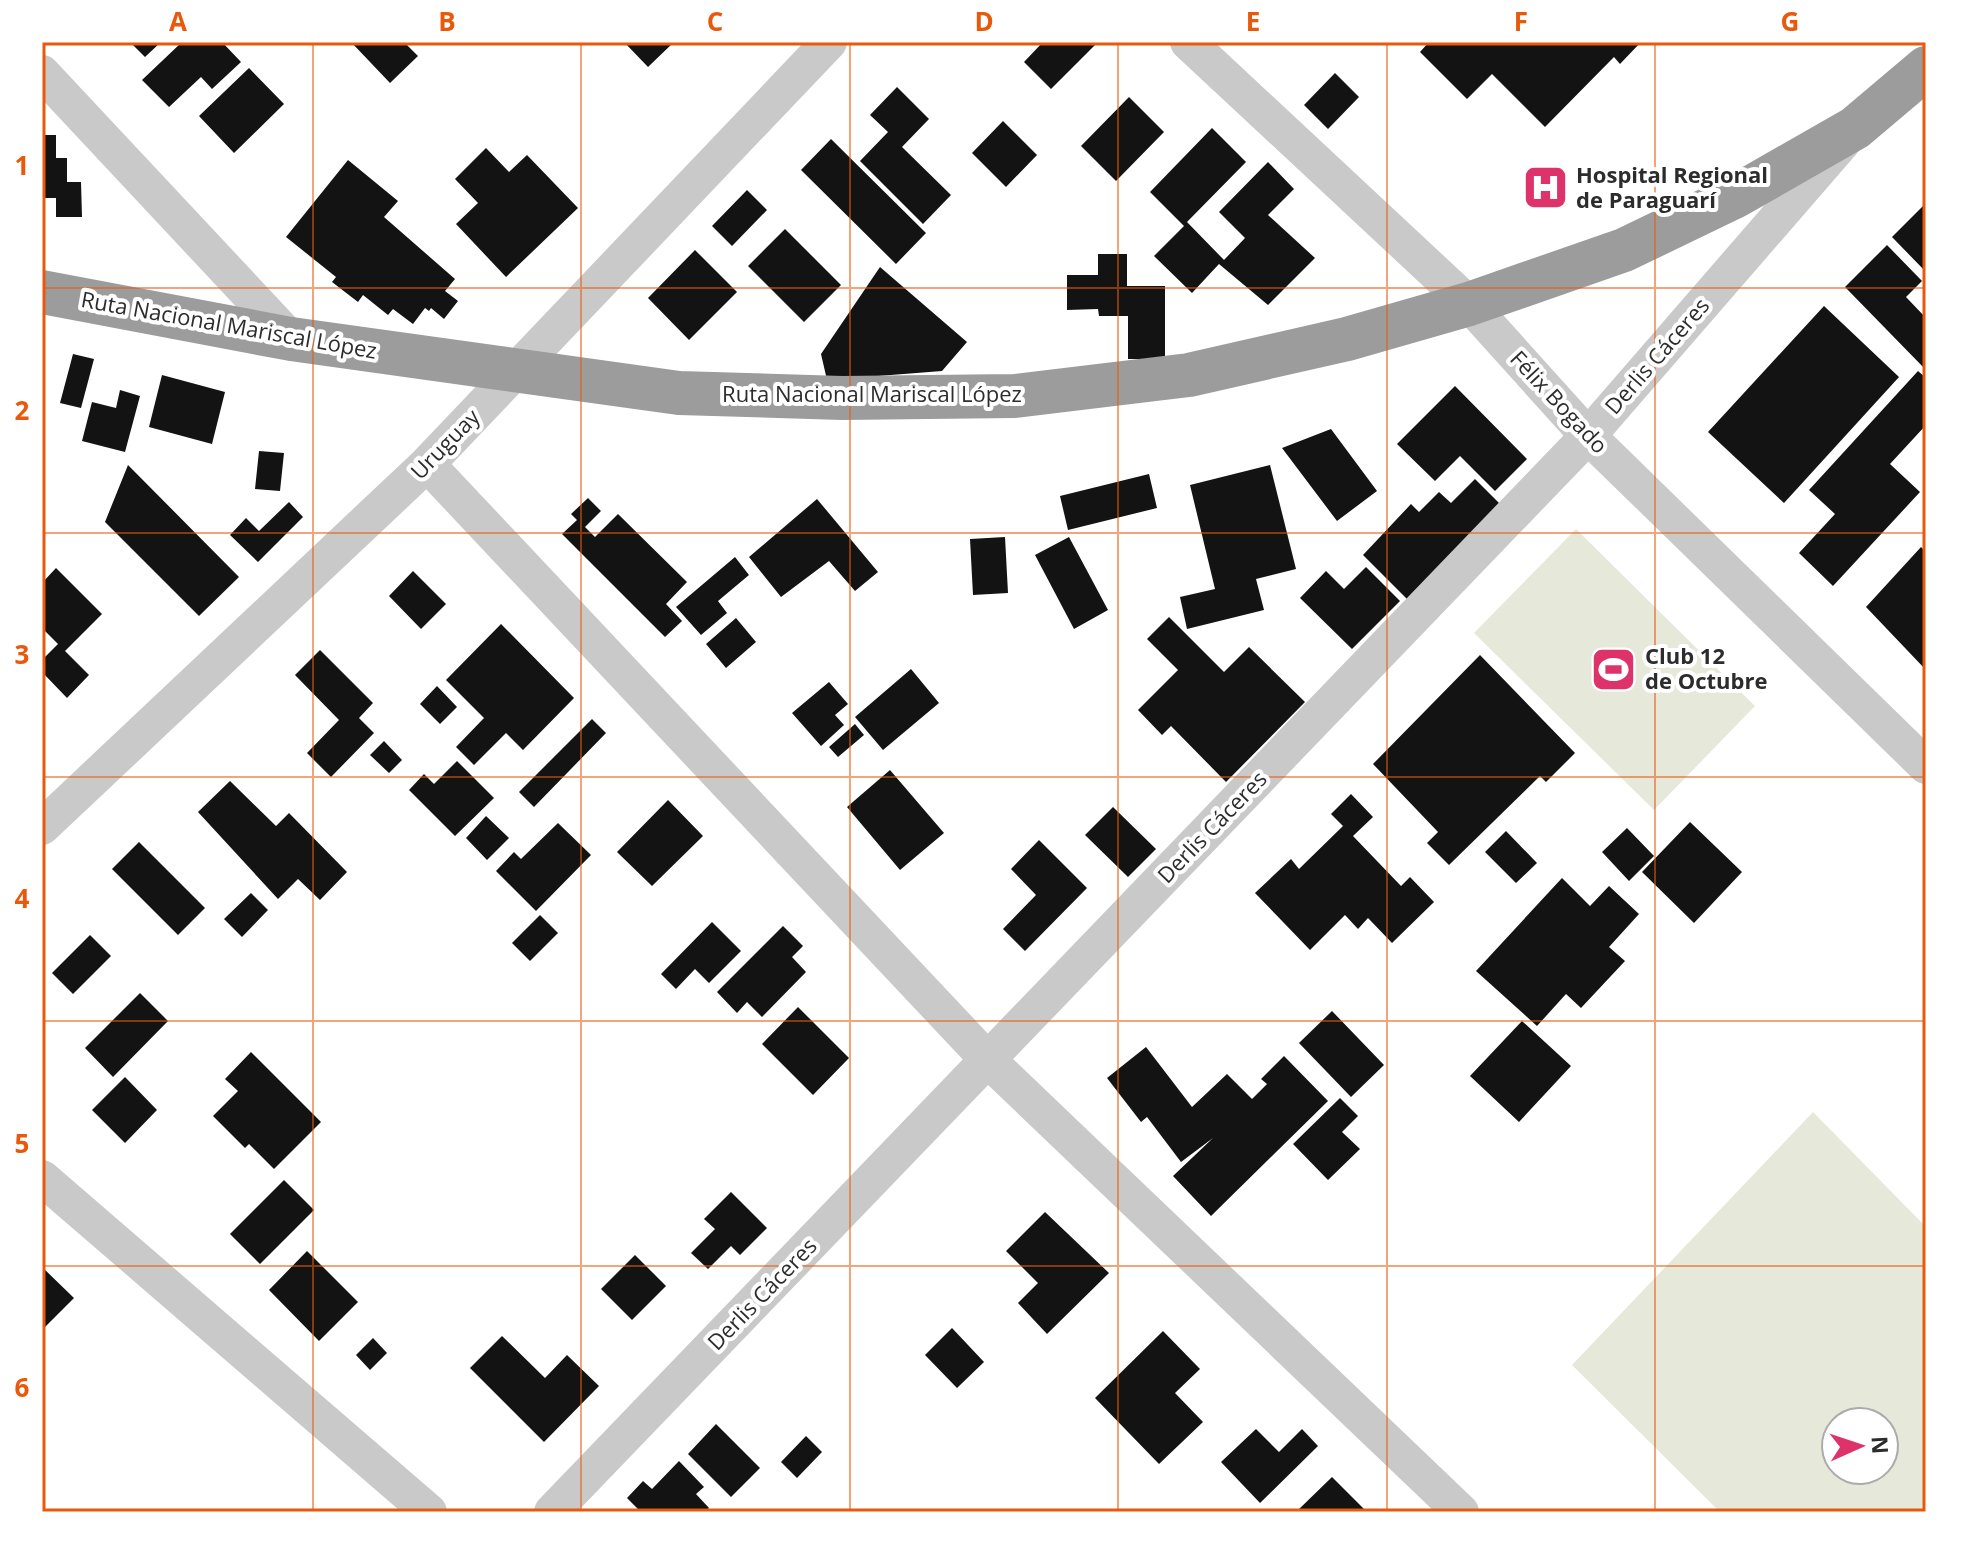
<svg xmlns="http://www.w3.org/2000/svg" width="1968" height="1554" font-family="'Open Sans',sans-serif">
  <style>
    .green { fill: #e6e9d9; fill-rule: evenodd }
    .building { fill: #131313 }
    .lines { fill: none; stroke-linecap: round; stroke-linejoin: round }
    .minor { stroke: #c9c9c9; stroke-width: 36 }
    .trunk { stroke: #9c9c9c; stroke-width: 44 }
    .grid { fill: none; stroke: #e8590c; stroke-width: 2; stroke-opacity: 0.55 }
    .labels { text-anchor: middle; stroke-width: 8; stroke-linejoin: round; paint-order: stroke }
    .poi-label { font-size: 22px; font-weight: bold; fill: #2c2c2c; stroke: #fff; text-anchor: start }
    .street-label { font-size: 22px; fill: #2c2c2c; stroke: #fff }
    .neatline { fill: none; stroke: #e8590c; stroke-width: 3 }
    .grid-label { font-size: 26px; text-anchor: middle; font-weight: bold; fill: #e8590c }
  </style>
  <rect width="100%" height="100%" fill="#fff"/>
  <path class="green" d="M 1576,529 L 1755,706 L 1654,810 L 1474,633 Z
    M 1813,1112 L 1926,1227 L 1926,1512 L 1720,1512 L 1572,1365 ZM 1836,1422 L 1884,1422 L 1884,1470 L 1836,1470 Z"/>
  <path class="building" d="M 130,42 L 161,42 L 145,57 Z
    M 182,42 L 222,42 L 241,62 L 212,89 L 201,77 L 169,107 L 142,80 Z
    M 351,42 L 404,42 L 418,56 L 390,83 Z
    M 624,42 L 674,42 L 648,67 Z
    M 1043,42 L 1098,42 L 1051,89 L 1024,62 Z
    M 1429,42 L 1641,42 L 1620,64 L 1614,57 L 1545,127 L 1492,74 L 1467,99 L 1420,52 Z
    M 249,68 L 284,104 L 234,153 L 199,116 Z
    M 1335,73 L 1359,97 L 1328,129 L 1304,105 Z
    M 897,87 L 929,119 L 902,147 L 951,195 L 923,224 L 860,161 L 888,132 L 870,115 Z
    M 1129,97 L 1164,132 L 1116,181 L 1081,146 Z
    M 1003,121 L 1037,155 L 1006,187 L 972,153 Z
    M 1212,128 L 1246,162 L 1187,222 L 1224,260 L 1245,238 L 1219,212 L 1268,162 L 1294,189 L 1268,215 L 1315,258 L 1268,305 L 1219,264 L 1192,293 L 1154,256 L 1184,226 L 1150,192 Z
    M 42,135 L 56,135 L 56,158 L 67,158 L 67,182 L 81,182 L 82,217 L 56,217 L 56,198 L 42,198 Z
    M 831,139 L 926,233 L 896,264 L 801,170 Z
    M 486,148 L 509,172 L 527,155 L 578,208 L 506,277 L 456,224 L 478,203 L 455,179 Z
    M 348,160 L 398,201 L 384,217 L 455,279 L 445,291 L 458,301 L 444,319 L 431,308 L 429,311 L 425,308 L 413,324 L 393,309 L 388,315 L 363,295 L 358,302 L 332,282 L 336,277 L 286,237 Z
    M 747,190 L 767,210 L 732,246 L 712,226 Z
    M 1926,203 L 1926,272 L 1892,237 Z
    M 785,229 L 841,285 L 804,322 L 748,266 Z
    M 1887,245 L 1922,281 L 1906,297 L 1926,318 L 1926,370 L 1845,287 Z
    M 695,250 L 737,292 L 689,340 L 648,298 Z
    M 1098,254 L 1127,254 L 1127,286 L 1165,286 L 1165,359 L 1128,359 L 1128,316 L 1099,316 L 1098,309 L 1067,310 L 1067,275 L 1098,275 Z
    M 880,267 L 967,342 L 942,371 L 827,380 L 821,354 Z
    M 1824,306 L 1899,377 L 1784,503 L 1708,432 Z
    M 73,354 L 94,359 L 81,408 L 60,403 Z
    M 1918,371 L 1926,378 L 1926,425 L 1890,464 L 1920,492 L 1833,586 L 1799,553 L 1835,514 L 1809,490 Z
    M 162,375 L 225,392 L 212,444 L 149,427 Z
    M 1455,386 L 1527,459 L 1495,491 L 1460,456 L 1435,481 L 1397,444 Z
    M 120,390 L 140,396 L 125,452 L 82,441 L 92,402 L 116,408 Z
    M 1331,429 L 1377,491 L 1337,521 L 1282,448 Z
    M 259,451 L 284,453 L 280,491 L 255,489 Z
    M 128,465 L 239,577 L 199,616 L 105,522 Z
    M 1270,465 L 1296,569 L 1256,579 L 1264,610 L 1187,629 L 1180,597 L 1215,589 L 1190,485 Z
    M 1149,474 L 1157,508 L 1068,530 L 1060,496 Z
    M 1475,479 L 1501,505 L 1408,600 L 1363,555 L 1411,504 L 1419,512 L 1439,492 L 1451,503 Z
    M 588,498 L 601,511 L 585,527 L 595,537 L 618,514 L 687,582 L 666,604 L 682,621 L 665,637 L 562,534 L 577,520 L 571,514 Z
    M 817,499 L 878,572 L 855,591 L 829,561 L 781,597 L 749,557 Z
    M 289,502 L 303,517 L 258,562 L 230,535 L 246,518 L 259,531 Z
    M 1005,537 L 1008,593 L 973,595 L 970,539 Z
    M 1069,537 L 1108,610 L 1074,629 L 1035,555 Z
    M 1921,547 L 1926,552 L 1926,670 L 1866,607 Z
    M 735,557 L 749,575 L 718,601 L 727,613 L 701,635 L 676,607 Z
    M 1366,567 L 1400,601 L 1352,649 L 1300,598 L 1326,571 L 1344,589 Z
    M 56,568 L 102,614 L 65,651 L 89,675 L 67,698 L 42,672 L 42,660 L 58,644 L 42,628 L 42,583 Z
    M 413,571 L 446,604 L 421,629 L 389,596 Z
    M 1169,617 L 1224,672 L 1249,647 L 1305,702 L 1226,782 L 1171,726 L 1162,735 L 1138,710 L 1178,670 L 1147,639 Z
    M 736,618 L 756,642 L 726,668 L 706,644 Z
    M 501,624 L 574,698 L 523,750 L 506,733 L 474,765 L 456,747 L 484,718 L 446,680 Z
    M 320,650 L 373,703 L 359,718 L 374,733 L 331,777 L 307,753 L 339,720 L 295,675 Z
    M 1480,655 L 1575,753 L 1546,782 L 1540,776 L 1449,865 L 1427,843 L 1438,832 L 1373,764 Z
    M 911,669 L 939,703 L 883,750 L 855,717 Z
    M 829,682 L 848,704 L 835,715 L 844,725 L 821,746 L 792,713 Z
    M 437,686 L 457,707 L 440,724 L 420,704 Z
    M 592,719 L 606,733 L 534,807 L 519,792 Z
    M 855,724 L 864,735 L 838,757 L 829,747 Z
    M 384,741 L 402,760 L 389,773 L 370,755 Z
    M 457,761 L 494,798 L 455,836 L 409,790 L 424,774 L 434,784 Z
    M 890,770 L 944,833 L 900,870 L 847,807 Z
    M 230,781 L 276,826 L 289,813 L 347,872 L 320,900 L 298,879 L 278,899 L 198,812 Z
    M 1351,794 L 1373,817 L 1353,836 L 1401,886 L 1410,877 L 1434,902 L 1392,943 L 1368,918 L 1358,929 L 1345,915 L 1310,950 L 1255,893 L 1291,859 L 1299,869 L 1343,826 L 1331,814 Z
    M 668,800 L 703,836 L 652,886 L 617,852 Z
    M 1113,807 L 1156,849 L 1128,877 L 1085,835 Z
    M 486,816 L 509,838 L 487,860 L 466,838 Z
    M 1690,822 L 1742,872 L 1694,923 L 1642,872 Z
    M 558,823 L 591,855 L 536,911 L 496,871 L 514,852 L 521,859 Z
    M 1627,828 L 1654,856 L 1629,881 L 1602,852 Z
    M 1506,831 L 1537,863 L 1516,883 L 1485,852 Z
    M 1039,840 L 1087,888 L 1025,951 L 1003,929 L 1036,895 L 1011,869 Z
    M 139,842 L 205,908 L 178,935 L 112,869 Z
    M 1562,878 L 1590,906 L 1609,886 L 1639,914 L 1609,947 L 1625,961 L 1581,1008 L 1566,994 L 1537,1026 L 1476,971 Z
    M 251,893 L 268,910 L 242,937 L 224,919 Z
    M 540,915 L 558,933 L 530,961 L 512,943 Z
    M 712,922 L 741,951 L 709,983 L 695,969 L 676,989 L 661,974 Z
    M 783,926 L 803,946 L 792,957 L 806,972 L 762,1017 L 747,1002 L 737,1013 L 717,992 Z
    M 90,935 L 111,956 L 73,994 L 52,973 Z
    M 140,993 L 168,1021 L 113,1077 L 85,1048 Z
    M 798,1007 L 849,1058 L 813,1095 L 762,1044 Z
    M 1332,1011 L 1384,1065 L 1351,1097 L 1299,1043 Z
    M 1522,1021 L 1571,1066 L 1519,1122 L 1470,1076 Z
    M 1146,1047 L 1192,1107 L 1227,1074 L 1252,1099 L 1267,1084 L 1261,1079 L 1284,1056 L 1328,1101 L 1211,1216 L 1173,1176 L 1213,1138 L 1181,1162 L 1147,1117 L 1141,1122 L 1107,1078 Z
    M 251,1052 L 321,1122 L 274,1169 L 249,1144 L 245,1148 L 213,1116 L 238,1091 L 225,1079 Z
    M 125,1077 L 157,1110 L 125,1143 L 92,1110 Z
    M 1340,1098 L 1358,1116 L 1342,1132 L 1360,1149 L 1328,1180 L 1293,1144 Z
    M 284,1180 L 314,1210 L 260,1264 L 230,1234 Z
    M 731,1192 L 767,1228 L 740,1255 L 731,1246 L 708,1269 L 691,1253 L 715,1229 L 704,1219 Z
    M 1045,1212 L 1109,1273 L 1047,1334 L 1018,1303 L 1038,1283 L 1006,1251 Z
    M 307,1251 L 358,1302 L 319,1341 L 269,1290 Z
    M 635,1255 L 666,1286 L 632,1320 L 601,1289 Z
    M 42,1267 L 74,1298 L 42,1330 Z
    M 952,1328 L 984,1362 L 957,1388 L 925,1355 Z
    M 1163,1331 L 1200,1369 L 1175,1393 L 1203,1422 L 1159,1464 L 1095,1398 Z
    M 502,1336 L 545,1378 L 567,1355 L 599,1386 L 544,1442 L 470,1368 Z
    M 373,1338 L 387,1353 L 370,1370 L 356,1355 Z
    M 716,1424 L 760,1468 L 731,1497 L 688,1454 Z
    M 1256,1429 L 1279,1452 L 1302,1429 L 1318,1446 L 1260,1503 L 1221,1462 Z
    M 806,1436 L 822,1452 L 797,1478 L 781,1462 Z
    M 679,1461 L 704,1487 L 696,1494 L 709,1508 L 705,1512 L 641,1512 L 627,1498 L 643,1481 L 652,1489 Z
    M 1332,1477 L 1367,1512 L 1296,1512 Z"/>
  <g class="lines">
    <path class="minor" d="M 1188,42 L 1469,304 L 1588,436 L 1926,766
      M 42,73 L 291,339
      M 427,464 L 988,1060 L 1461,1512
      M 42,827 L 427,464 L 829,42
      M 42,1178 L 429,1512
      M 552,1512 L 1588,436 L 1843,142"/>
    <path class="trunk" d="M 42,292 L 291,339 L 679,393 L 842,398 L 1015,396 L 1189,375 L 1347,339 L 1469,304 L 1624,250 L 1736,196 L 1855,128 L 1926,68"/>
  </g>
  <path class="grid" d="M 313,42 L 313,1512M 581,42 L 581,1512M 850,42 L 850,1512M 1118,42 L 1118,1512M 1387,42 L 1387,1512M 1655,42 L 1655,1512M 42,288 L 1926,288M 42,533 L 1926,533M 42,777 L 1926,777M 42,1021 L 1926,1021M 42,1266 L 1926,1266"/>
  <defs>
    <symbol id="hospital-square" viewBox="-11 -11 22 22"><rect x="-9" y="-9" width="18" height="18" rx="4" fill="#dd336a" stroke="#fff"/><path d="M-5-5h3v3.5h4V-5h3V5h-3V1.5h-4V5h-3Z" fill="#fff"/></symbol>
    <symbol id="stadium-square" viewBox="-11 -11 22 22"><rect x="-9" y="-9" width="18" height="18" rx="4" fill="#dd336a" stroke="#fff"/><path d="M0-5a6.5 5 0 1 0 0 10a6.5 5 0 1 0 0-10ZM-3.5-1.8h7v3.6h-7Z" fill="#fff"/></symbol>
  </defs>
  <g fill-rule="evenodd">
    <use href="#hospital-square" x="1520" y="162" width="51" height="51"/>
    <use href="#stadium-square" x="1588" y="644" width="51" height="51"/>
  </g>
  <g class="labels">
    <g class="poi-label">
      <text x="1576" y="183">Hospital Regional<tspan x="1576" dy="25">de Paraguarí</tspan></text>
      <text x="1645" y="664">Club 12<tspan x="1645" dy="25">de Octubre</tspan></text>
    </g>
    <g class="street-label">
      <text transform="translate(229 325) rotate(10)" y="8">Ruta Nacional Mariscal López</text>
      <text transform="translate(1657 356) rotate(-49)" y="8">Derlis Cáceres</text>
      <text x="872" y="402">Ruta Nacional Mariscal López</text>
      <text transform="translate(1559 402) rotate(47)" y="8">Félix Bogado</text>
      <text transform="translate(445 444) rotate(-46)" y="8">Uruguay</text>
      <text transform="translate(1212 827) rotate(-46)" y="8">Derlis Cáceres</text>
      <text transform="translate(762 1294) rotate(-46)" y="8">Derlis Cáceres</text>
    </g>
  </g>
  <rect width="1968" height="1554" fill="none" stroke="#ffffff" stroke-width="88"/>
  <g transform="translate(1860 1446) rotate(87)"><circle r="38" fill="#ffffff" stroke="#ababab" stroke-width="2"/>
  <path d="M0-6L14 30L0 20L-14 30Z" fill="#dd336a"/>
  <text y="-12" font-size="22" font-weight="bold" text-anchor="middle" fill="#2c2c2c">N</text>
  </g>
  <rect x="44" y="44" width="1880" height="1466" class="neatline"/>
  <g class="grid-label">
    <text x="178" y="31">A</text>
    <text x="447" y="31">B</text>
    <text x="715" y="31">C</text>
    <text x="984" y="31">D</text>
    <text x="1253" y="31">E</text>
    <text x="1521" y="31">F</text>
    <text x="1790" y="31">G</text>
    <text x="22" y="175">1</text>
    <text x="22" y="420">2</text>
    <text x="22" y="664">3</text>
    <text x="22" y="908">4</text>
    <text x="22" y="1153">5</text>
    <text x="22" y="1397">6</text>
  </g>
</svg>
